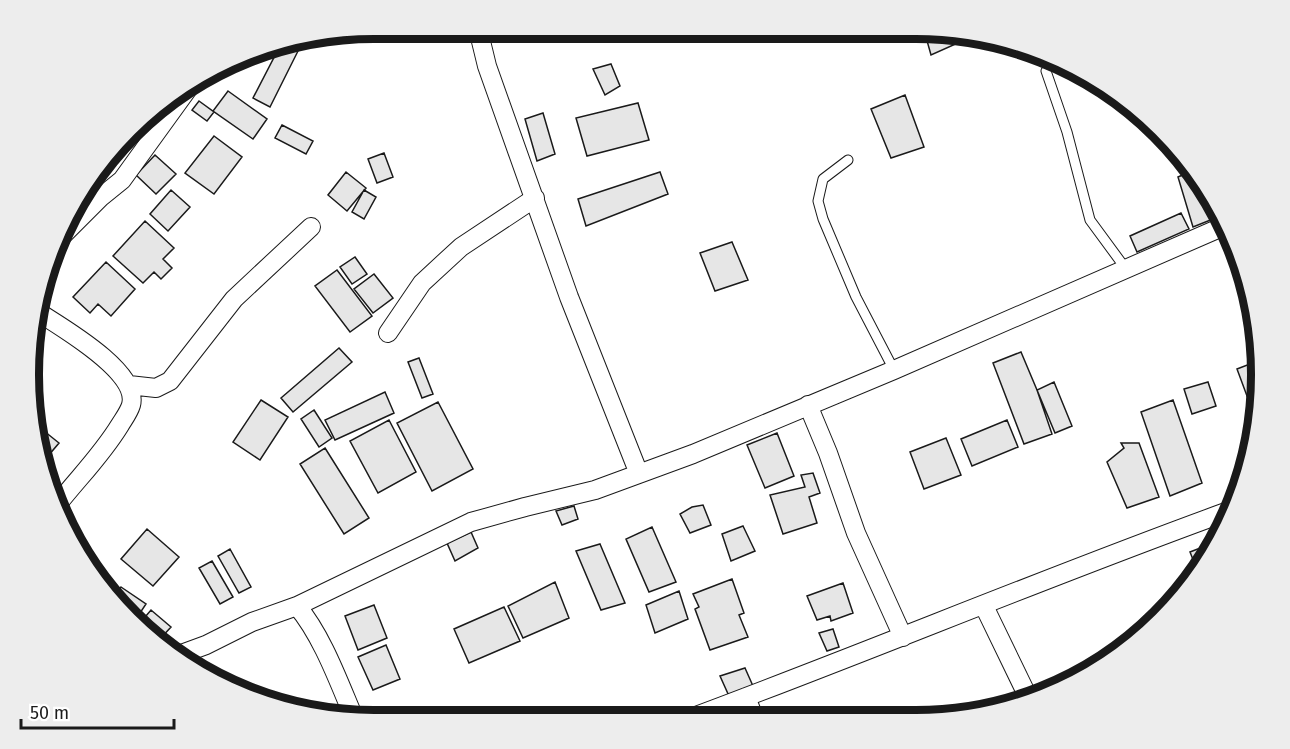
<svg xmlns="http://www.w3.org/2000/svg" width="1290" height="749" font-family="'Fira Sans',sans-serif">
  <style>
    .building { fill: #e6e6e6; stroke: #1a1a1a; stroke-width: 1.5 }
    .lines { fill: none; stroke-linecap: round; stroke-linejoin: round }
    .lane-casing { stroke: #1a1a1a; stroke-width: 11 }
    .street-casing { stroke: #1a1a1a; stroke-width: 20 }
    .lane { stroke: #fff; stroke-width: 9 }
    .street { stroke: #fff; stroke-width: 18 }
    .rim { fill: none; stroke: #1a1a1a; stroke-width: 8 }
  </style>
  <rect width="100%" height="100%" fill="#fff"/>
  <path class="building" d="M 887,29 L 913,29 L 890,38 Z
    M 938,29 L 969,35 L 969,38 L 931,55 L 924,30 Z
    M 281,44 L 298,51 L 270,107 L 253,98 Z
    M 611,64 L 620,86 L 605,95 L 593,69 Z
    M 228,91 L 267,119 L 253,139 L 213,111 Z
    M 905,95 L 924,147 L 891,158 L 871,109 Z
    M 199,101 L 214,112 L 207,121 L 192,110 Z
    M 638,103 L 649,140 L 587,156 L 576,118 Z
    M 543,113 L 555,154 L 537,161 L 525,119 Z
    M 282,125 L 313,141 L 306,154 L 275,138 Z
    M 214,136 L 242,157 L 214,194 L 185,173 Z
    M 384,153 L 393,177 L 377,183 L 368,159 Z
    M 155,155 L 176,174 L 156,194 L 136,175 Z
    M 1192,171 L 1203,182 L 1218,217 L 1193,227 L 1178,177 Z
    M 346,172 L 366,188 L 347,211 L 328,195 Z
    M 660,172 L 668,194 L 586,226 L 578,199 Z
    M 171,190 L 190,207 L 168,231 L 150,214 Z
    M 364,190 L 376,197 L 364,219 L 352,212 Z
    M 1181,213 L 1189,229 L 1137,252 L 1130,236 Z
    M 145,221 L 174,248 L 163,259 L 172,268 L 161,279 L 154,272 L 143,283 L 113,256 Z
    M 732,242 L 748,280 L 715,291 L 700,253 Z
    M 355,257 L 367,274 L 352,284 L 340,267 Z
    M 106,262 L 135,289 L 111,316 L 98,304 L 90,313 L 73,297 Z
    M 337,270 L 372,316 L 350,332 L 315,286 Z
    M 374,274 L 393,298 L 373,313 L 354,289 Z
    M 339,348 L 352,362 L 293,412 L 281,398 Z
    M 1021,352 L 1037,390 L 1052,434 L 1024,444 L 993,363 Z
    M 419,358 L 433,394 L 422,398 L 408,362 Z
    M 1255,362 L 1255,392 L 1247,396 L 1237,369 Z
    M 1054,382 L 1072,426 L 1055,433 L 1037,390 Z
    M 1208,382 L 1216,406 L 1192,414 L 1184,389 Z
    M 385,392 L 394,413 L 335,440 L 325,420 Z
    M 261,400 L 288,417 L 260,460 L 233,442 Z
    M 1173,400 L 1202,483 L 1170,496 L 1141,412 Z
    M 438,402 L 473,469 L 432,491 L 397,423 Z
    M 314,410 L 332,438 L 319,447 L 301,419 Z
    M 389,420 L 416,472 L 378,493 L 350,441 Z
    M 1007,420 L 1018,447 L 972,466 L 961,439 Z
    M 34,423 L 59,443 L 42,463 Z
    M 777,433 L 794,476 L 765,488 L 747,445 Z
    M 946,438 L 961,475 L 924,489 L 910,452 Z
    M 1121,443 L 1139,443 L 1159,497 L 1127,508 L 1107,462 L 1124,448 Z
    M 325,448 L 369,518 L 344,534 L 300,464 Z
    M 813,473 L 820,493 L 809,497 L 817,523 L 783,534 L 770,495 L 805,487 L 801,475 Z
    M 703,505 L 711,525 L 690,533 L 680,514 L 692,507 Z
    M 574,506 L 578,519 L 562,525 L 556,511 Z
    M 743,526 L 755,551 L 731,561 L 722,534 Z
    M 652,527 L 676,582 L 649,592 L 626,539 Z
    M 147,529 L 179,557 L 153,586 L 121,559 Z
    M 471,532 L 478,548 L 455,561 L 447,543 Z
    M 1213,543 L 1203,566 L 1198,572 L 1190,552 Z
    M 600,544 L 625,603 L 601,610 L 576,551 Z
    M 230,549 L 251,587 L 239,593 L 218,556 Z
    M 212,561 L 233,597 L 220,604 L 199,568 Z
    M 732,579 L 744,613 L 739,615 L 748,637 L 710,650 L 695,609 L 699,607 L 693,594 Z
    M 555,582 L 569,618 L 523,638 L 508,606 Z
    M 843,583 L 853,613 L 831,621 L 830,616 L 817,620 L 807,596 Z
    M 121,587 L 146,604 L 136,619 L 114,598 Z
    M 679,591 L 688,619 L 655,633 L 646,605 Z
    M 374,605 L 387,638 L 358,650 L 345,616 Z
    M 504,607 L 520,641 L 469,663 L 454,629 Z
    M 151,610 L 171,627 L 159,640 L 140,623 Z
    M 833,629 L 839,647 L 827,651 L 819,633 Z
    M 386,645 L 400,679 L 373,690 L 358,657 Z
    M 745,668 L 753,686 L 729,696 L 720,676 Z
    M 944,712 L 946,718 L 924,720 Z"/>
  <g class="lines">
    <defs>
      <path id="lane" d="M 1046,71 L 1067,132 L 1090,220 L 1126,269
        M 848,160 L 823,179 L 818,201 L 823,219 L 856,297 L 894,370"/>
      <path id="street" d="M 478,29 L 487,66 L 569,297 L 639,474
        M 63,235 L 101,197 L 122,180 L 190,86
        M 38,312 C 61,327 140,372 131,405 C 129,412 123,420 120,425 C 101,456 79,477 57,505
        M 388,333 L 422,283 L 461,247 L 535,198
        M 129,385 L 156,388 L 170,381 L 234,299 L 311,227
        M 808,405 L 828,453 L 856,533 L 903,637
        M 297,606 C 323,637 339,683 355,720
        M 984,606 L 1030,701
        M 176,656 L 206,645 L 252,622 L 297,606 L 471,522 L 525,507 L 595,490 L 693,454 L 894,370 L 1222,227
        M 746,697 L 755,720
        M 685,720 C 866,653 1044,578 1226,512"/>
    </defs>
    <use href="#lane" class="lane-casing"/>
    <use href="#street" class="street-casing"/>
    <use href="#lane" class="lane"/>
    <use href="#street" class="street"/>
  </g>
  <path d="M0 0H1290V749H0ZM374 39H916A335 335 0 0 1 1251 374V375A335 335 0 0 1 916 710H374A335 335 0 0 1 39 375V374A335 335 0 0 1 374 39Z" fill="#ededed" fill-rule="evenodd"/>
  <path class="rim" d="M374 39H916A335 335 0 0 1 1251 374V375A335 335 0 0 1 916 710H374A335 335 0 0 1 39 375V374A335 335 0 0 1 374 39Z"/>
  <path d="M21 719v9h153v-9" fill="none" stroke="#1a1a1a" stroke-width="3"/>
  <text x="30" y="719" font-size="18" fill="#1a1a1a" stroke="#ffffff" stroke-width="4.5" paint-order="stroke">50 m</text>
</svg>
